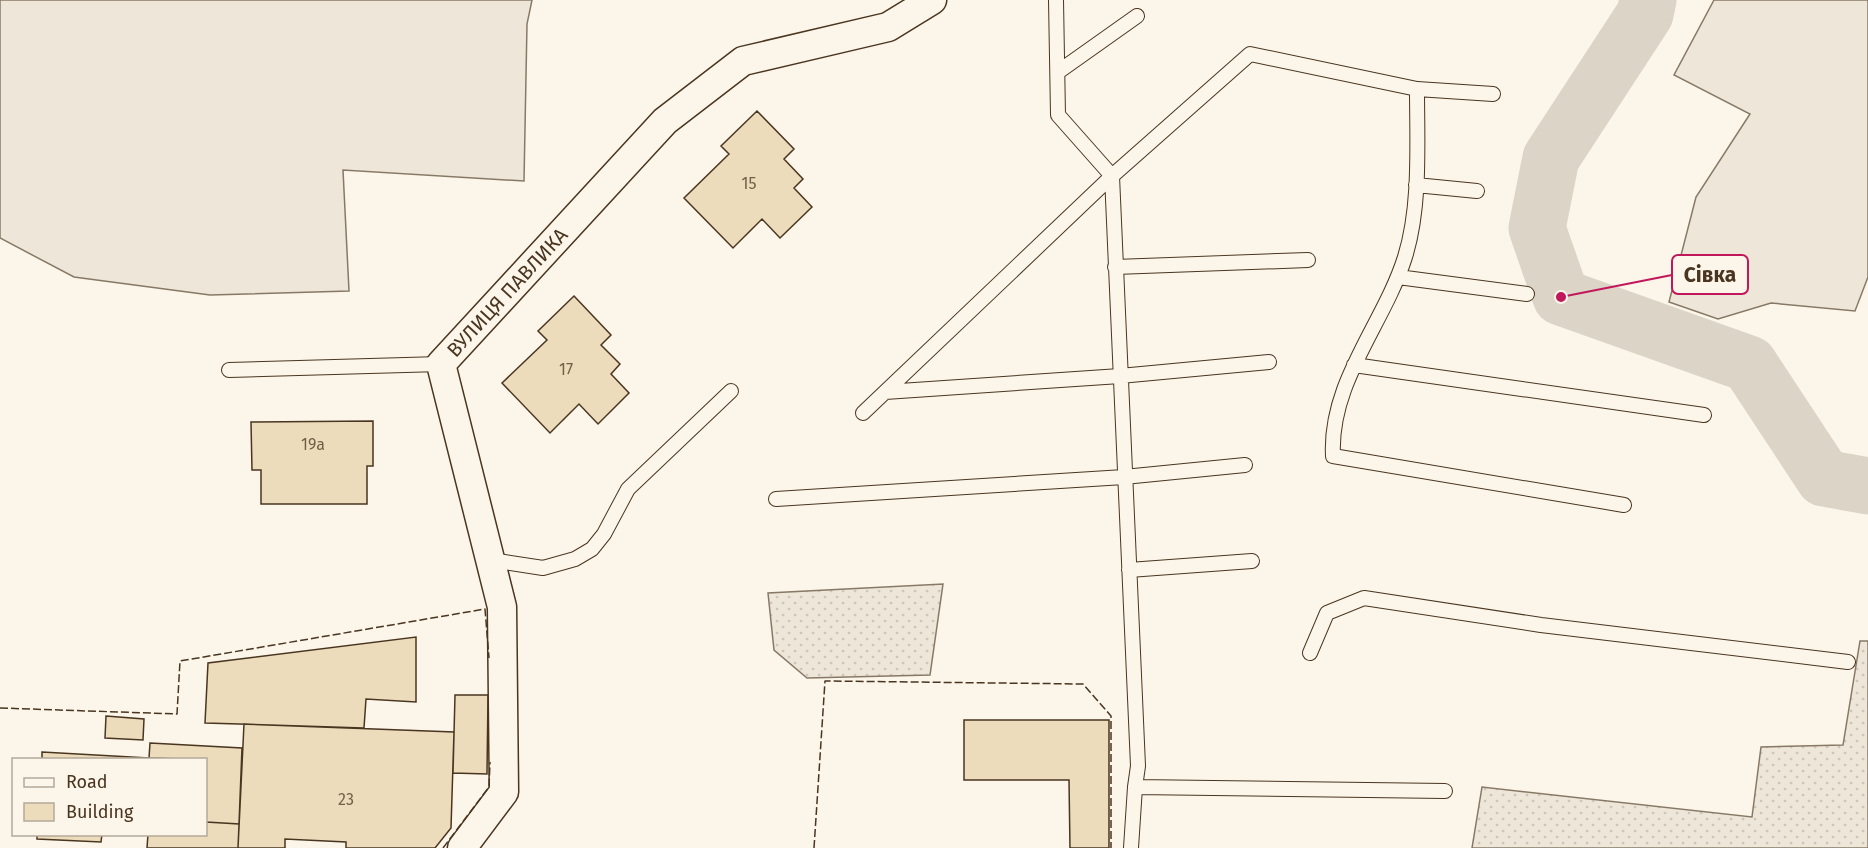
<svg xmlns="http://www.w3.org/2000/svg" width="1868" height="848" font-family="'Fira Sans',sans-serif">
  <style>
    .grass { fill: url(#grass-dots); stroke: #887966; stroke-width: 1.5 }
    .garden { fill: #ede6d9; stroke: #887966; stroke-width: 1.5 }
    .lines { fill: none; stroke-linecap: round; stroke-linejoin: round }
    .river { stroke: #dcd4c6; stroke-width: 57 }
    .building { fill: #ecdcbc; stroke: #4a3520; stroke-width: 1.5 }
    .service-casing { stroke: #4a3520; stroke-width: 16 }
    .minor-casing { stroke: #4a3520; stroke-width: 31 }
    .service { stroke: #fbf6e9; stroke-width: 14 }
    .minor { stroke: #fbf6e9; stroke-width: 28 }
    .fence { stroke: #4a3520; stroke-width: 1.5; stroke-dasharray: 8 3; stroke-linecap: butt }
    .labels { text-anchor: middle; stroke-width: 4.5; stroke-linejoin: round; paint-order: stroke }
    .number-label { font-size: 16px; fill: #725f47 }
    .street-label { font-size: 20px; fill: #4a3520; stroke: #fbf6e9 }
    .leader { fill: none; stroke: #c2185b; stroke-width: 2 }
    .callout-dot { fill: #c2185b; stroke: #fbf6e9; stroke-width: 2 }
    .callout { fill: #fbf6e9; stroke: #c2185b; stroke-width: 2 }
    .callout-label { font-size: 21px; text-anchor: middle; font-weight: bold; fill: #4a3520 }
  </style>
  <defs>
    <pattern id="grass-dots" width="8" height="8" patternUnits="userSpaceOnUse" patternTransform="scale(1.5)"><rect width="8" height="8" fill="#ede6d9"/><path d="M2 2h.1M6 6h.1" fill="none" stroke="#cdc6ba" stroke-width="1.8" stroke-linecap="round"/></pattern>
  </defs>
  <rect width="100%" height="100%" fill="#fbf6e9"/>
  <path class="grass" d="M 943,584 L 930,675 L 807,678 L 774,650 L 768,593 Z
    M 1860,641 L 1868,641 L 1868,848 L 1472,848 L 1482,787 L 1752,817 L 1761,747 L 1843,745 Z"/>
  <path class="garden" d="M 0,0 L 532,0 L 527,24 L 524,181 L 343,170 L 349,291 L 210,295 L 74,277 L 0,238 Z
    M 1714,0 L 1868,0 L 1868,277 L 1855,311 L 1771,303 L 1718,319 L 1669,302 L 1696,197 L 1750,114 L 1674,75 Z"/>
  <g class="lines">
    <path class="river" d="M 1648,0 L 1645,14 L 1551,158 L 1537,228 L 1561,297 L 1749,364 L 1824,478 L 1868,486"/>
  </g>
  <path class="building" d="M 757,111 L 794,149 L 784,159 L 803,179 L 794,188 L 812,207 L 780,238 L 762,219 L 733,248 L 684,198 L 729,154 L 721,146 Z
    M 574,296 L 611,335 L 601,345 L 620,364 L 611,374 L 629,393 L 598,424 L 579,404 L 550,433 L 502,383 L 547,340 L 538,331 Z
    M 373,421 L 373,466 L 367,466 L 367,504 L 261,504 L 261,470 L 252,470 L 251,422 Z
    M 416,637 L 416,702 L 366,699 L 364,728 L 205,723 L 208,663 Z
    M 455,695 L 488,695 L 487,774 L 453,773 Z
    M 106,716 L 144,719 L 143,740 L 105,738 Z
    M 964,720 L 1109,720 L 1109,848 L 1070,848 L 1069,780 L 964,780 Z
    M 244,724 L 454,732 L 451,828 L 435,848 L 346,848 L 346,842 L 285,839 L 285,848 L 238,848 Z
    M 150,743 L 242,748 L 239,824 L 206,822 L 206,760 L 149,758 Z
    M 42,752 L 149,758 L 180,759 L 42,760 Z
    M 206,822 L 239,824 L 238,848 L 147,848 L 148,834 L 206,834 Z
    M 37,834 L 102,834 L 101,842 L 37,839 Z"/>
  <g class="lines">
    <defs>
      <path id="service" d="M 1056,0 L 1058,115 L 1112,176 L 1250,54 L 1417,89 L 1493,94
        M 1058,72 L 1137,16
        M 1417,89 C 1417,142 1421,206 1405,257 C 1384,324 1329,382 1333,456 L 1624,505
        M 1112,176 L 1138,766 L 1135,787 L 1445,791
        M 1416,185 L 1477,191
        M 1115,267 L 1308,260
        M 1398,277 L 1527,294
        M 1354,365 L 1704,415
        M 229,370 L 441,364
        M 885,392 L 1120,376 L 1269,362
        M 863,413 L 1112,176
        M 776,499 L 1124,477 L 1245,465
        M 491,560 L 543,568 L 575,559 L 592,549 L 604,534 L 628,489 L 731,391
        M 1129,570 L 1252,561
        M 1310,653 L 1327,613 L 1364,598 L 1541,625 L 1848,662
        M 1131,848 L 1135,787"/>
      <g id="minor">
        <path id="s1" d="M 462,848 L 504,792 L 502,607 L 441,364 L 665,121 L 743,61 L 888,27 L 932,0"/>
      </g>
    </defs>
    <use href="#service" class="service-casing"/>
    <use href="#minor" class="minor-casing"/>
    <use href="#service" class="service"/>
    <use href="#minor" class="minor"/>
    <path class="fence" d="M 0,708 L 177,714 L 180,661 L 485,609 L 489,658
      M 443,848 L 489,787 L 490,762
      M 814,848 L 825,681 L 1083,684 L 1111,716 L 1111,848"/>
  </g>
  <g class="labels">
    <g class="number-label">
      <text x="749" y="189">15</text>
      <text x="566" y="375">17</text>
      <text x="313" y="450">19а</text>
      <text x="346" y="805">23</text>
    </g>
    <g class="street-label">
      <text dy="7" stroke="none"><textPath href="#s1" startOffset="603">ВУЛИЦЯ ПАВЛИКА</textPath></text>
    </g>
  </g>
  <path class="leader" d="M1561 297L1672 275"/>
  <circle class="callout-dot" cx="1561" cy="297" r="6"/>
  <rect class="callout" x="1672" y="255" width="76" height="39" rx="6"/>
  <g class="callout-label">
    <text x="1710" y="282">Сівка</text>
  </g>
  <rect x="12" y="758" width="195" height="78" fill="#fbf6e9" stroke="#b4a999" stroke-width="1.5"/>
  <rect x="24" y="778" width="30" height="9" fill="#fbf6e9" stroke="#b4a999" stroke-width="1.5"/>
  <text x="66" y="788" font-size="18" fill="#4a3520">Road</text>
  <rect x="24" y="803" width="30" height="18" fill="#ecdcbc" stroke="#b4a999" stroke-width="1.5"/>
  <text x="66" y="818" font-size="18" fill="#4a3520">Building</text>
</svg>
